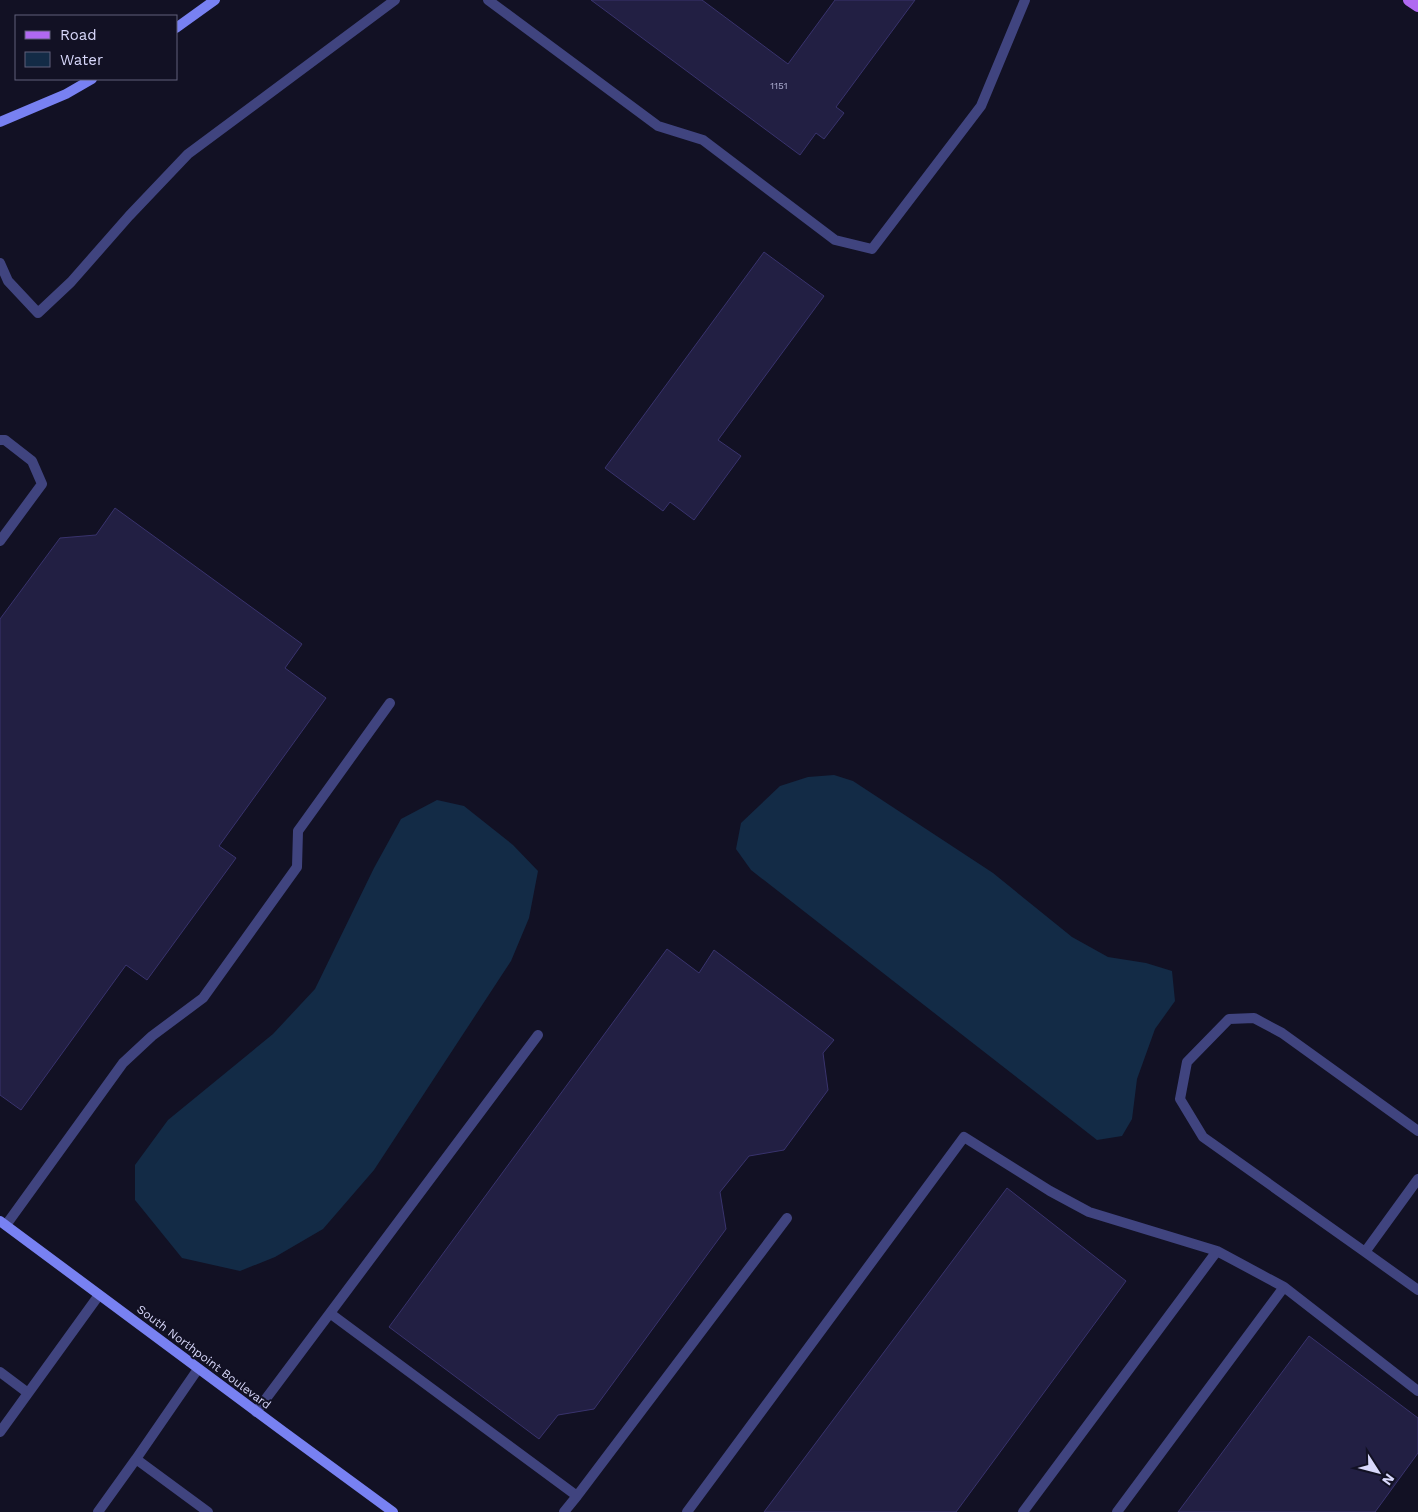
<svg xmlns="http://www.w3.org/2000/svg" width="1418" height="1512" font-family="'Work Sans',sans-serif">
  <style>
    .water { fill: #132b46 }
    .building { fill: #221f43; stroke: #39336d }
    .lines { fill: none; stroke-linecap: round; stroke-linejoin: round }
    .lane { stroke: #40447f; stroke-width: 10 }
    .secondary { stroke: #7881f2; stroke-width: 10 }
    .primary { stroke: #b069f1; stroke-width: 12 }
    .labels { text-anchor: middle; stroke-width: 4; stroke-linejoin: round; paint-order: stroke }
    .number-label { font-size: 10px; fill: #aaaacd }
    .street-label { font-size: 12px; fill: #d8d8fb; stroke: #121124 }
  </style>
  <rect width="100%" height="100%" fill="#121124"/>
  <path class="water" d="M 834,775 L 853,781 L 993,873 L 1072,937 L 1108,957 L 1146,963 L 1172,971 L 1175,1001 L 1155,1029 L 1137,1079 L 1132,1119 L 1122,1136 L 1097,1140 L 751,870 L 736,849 L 741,823 L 780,786 L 808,777 Z
    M 437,800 L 464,806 L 513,845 L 538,871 L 529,918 L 511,961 L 374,1170 L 323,1229 L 275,1257 L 240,1271 L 182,1258 L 135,1200 L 135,1165 L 168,1120 L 273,1034 L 315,989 L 374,868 L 401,819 Z"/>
  <path class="building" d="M 591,0 L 702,0 L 788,64 L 835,0 L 915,0 L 836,107 L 844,113 L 824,139 L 816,133 L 800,155 Z
    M 764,252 L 824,296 L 718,440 L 741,456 L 694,520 L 670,502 L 663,511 L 605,468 Z
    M 115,508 L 302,644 L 285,668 L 326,698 L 219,846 L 236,858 L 147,980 L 126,965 L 21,1110 L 0,1095 L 0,619 L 60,538 L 96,535 Z
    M 667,949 L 699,973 L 714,950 L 834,1040 L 823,1053 L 828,1090 L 784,1150 L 749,1156 L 720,1192 L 726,1229 L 594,1409 L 558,1415 L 539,1439 L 389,1327 Z
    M 1007,1188 L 1126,1281 L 956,1512 L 764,1512 Z
    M 1309,1336 L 1418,1418 L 1418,1453 L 1375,1512 L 1178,1512 Z"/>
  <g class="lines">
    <path class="lane" d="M 488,0 L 658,126 L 703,140 L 835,240 L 872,249 L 981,106 L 1025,0
      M 0,263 L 8,281 L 38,313 L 71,282 L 129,216 L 188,154 L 395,0
      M 0,440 L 5,440 L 32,461 L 42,484 L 0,541
      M 1418,1179 L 1365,1252 L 1418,1290
      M 6,1225 L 123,1063 L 152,1036 L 203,998 L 297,867 L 298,831 L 390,703
      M 1217,1251 L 1284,1287
      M 1365,1252 L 1203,1137 L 1180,1099 L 1187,1062 L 1229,1019 L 1254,1018 L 1282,1033 L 1418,1131
      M 331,1314 L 577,1496 L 787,1218
      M 198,1369 L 136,1459 L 208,1512
      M 0,1372 L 28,1393
      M 256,1412 L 538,1035
      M 0,1432 L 99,1295
      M 98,1512 L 136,1459
      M 564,1512 L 577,1496
      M 687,1512 L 964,1137 L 1050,1191 L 1089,1212 L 1217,1251 L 1023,1512
      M 1117,1512 L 1284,1287 L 1418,1391"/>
    <path class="secondary" d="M 176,28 L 215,0
      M 0,122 L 66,94 L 92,79
      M 0,1221 L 284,1432 L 393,1512"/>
    <path class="primary" d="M 1409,0 L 1418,6"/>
  </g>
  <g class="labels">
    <g class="number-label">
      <text x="779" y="89">1151</text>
    </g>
    <g class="street-label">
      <text transform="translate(204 1357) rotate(37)" y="4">South Northpoint Boulevard</text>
    </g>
  </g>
  <rect x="15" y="15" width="162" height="65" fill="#121124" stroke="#61617a"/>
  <rect x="25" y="31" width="25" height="8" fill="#b069f1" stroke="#61617a"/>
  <text x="60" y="40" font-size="15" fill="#d8d8fb">Road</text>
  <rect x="25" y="52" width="25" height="15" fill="#132b46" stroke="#61617a"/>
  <text x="60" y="65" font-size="15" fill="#d8d8fb">Water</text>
  <g transform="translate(1378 1472) rotate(126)" stroke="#121124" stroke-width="4" paint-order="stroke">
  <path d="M0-4L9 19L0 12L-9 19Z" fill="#d8d8fb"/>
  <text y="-8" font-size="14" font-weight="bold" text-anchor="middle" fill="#d8d8fb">N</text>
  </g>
</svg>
